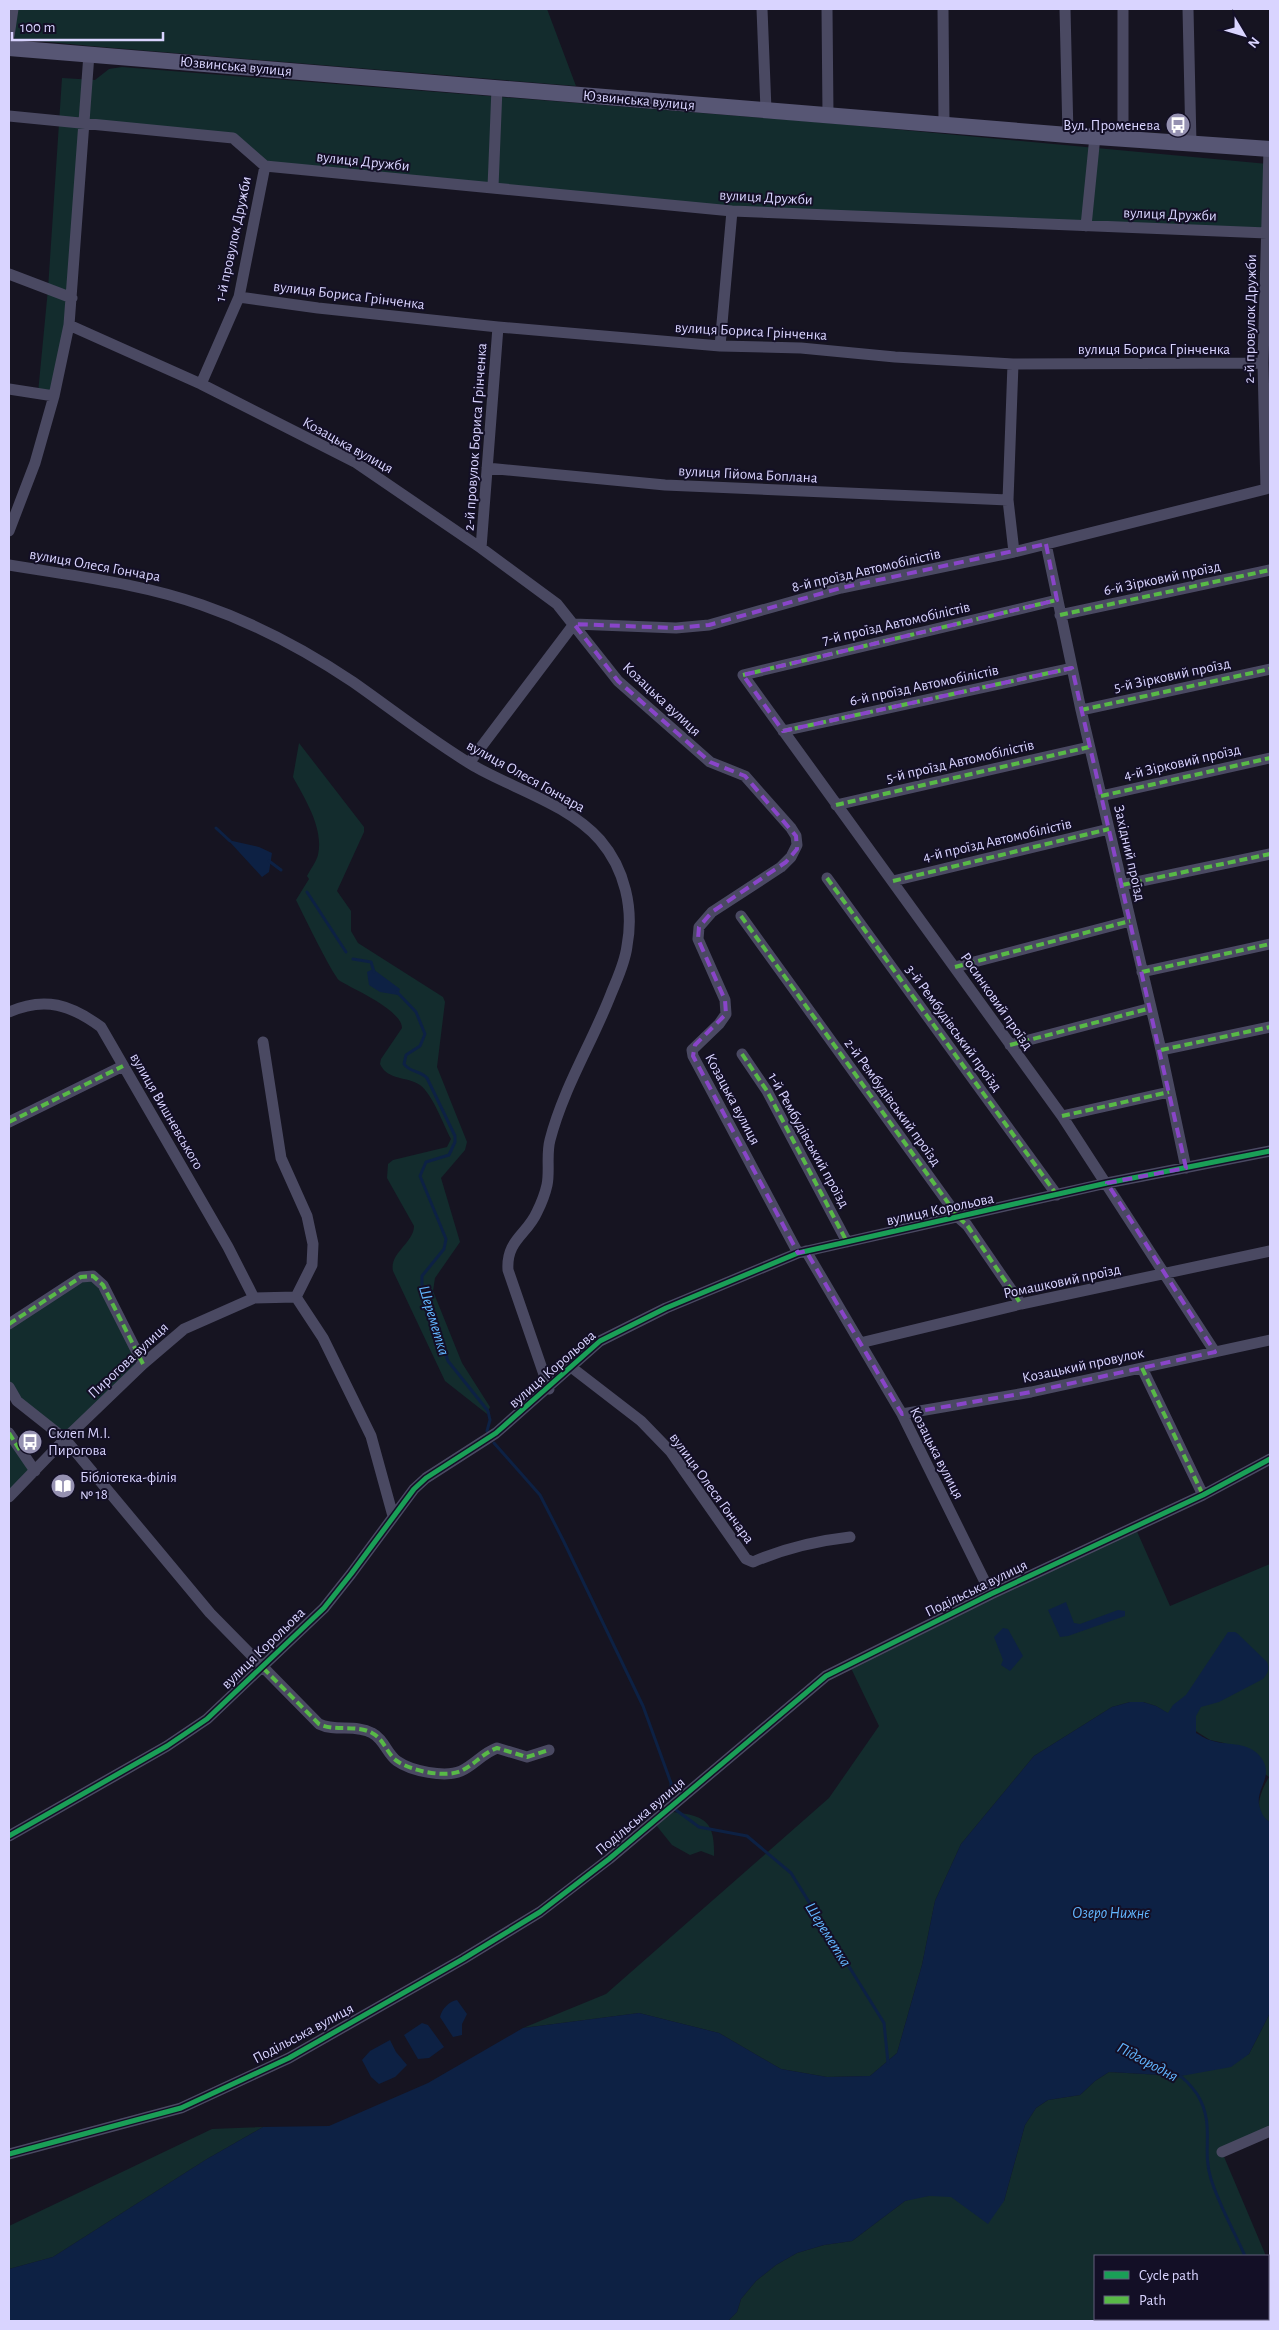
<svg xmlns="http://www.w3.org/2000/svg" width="1279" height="2330" font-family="'Alegreya Sans',sans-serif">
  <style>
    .green { fill: #132c2d }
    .water { fill: #0d2144 }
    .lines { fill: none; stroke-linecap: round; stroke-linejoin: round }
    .stream { stroke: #0d2144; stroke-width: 3 }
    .minor { stroke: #4a4962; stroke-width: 11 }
    .secondary { stroke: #575674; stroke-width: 16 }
    .quiet { stroke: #58b947; stroke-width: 4; stroke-dasharray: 8 4; stroke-linecap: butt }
    .cycleway-casing { stroke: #130f26; stroke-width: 8 }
    .cycleway { stroke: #1a9f57; stroke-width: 5 }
    .marked { fill: none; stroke: #8945c9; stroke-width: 4; stroke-dasharray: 10 6; stroke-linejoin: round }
    .labels { text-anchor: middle; stroke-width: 4; stroke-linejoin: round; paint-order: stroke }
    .street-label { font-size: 15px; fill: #d9d4ff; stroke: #130f26 }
    .poi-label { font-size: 15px; fill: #d9d4ff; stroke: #130f26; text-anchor: start }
    .water-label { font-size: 16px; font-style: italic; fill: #62b6ff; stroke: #130f26 }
  </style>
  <rect width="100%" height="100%" fill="#161421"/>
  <path class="green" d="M 13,9 L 547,9 L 576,86 L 90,46 L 9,38 Z
    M 122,67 L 828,123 L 1268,164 L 1267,233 L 732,211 L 265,166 L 233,138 L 85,123 L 72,298 L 54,396 L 38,393 L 48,289 L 62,78 L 95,80 L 109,69 Z
    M 299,743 L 364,827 L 364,832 L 337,891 L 351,911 L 351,931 L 358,943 L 443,997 L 445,1002 L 437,1067 L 467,1142 L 465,1150 L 441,1178 L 460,1242 L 435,1278 L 433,1291 L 462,1363 L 490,1407 L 487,1414 L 445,1381 L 393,1271 C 389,1253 414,1243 414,1226 L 387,1178 L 388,1164 L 393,1160 L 447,1147 L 451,1139 C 443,1124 433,1095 420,1085 C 407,1076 388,1081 380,1064 L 381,1059 L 402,1028 C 402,1010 353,989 340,981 C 333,976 302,912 296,900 L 309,879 L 307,876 C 310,870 316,862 318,855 C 324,828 305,799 293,777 Z
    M 93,1276 L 143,1364 L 65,1439 L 9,1387 L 9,1324 Z
    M 9,1433 L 35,1471 L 9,1497 Z
    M 1135,1527 L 1170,1606 L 1270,1564 L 1270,1822 C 1251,1812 1261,1791 1269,1777 L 1224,1743 L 1210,1740 L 1156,1706 L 1143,1702 L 1130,1702 L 1112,1707 L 1034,1756 L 961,1844 L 935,1901 L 922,1965 L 897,2053 L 870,2076 L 827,2077 L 781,2069 L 719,2033 L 639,2013 L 523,2028 L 606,1994 L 829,1798 L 879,1726 L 849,1664 Z
    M 673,1812 C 704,1816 715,1820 714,1856 L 701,1851 L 690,1855 L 672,1845 L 656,1825 Z
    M 1270,2013 L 1270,2131 L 1222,2152 L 1266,2256 L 1095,2256 L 1095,2319 L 1268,2319 L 1268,2261 L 1270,2266 L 1270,2321 L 728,2321 L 737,2312 L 741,2299 L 756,2281 L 776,2265 L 797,2253 L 824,2245 L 852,2241 L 905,2201 L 917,2197 L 940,2195 L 1004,2201 L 1025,2125 L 1036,2108 L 1048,2100 L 1080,2095 L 1095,2081 L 1109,2072 L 1181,2076 L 1249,2054 Z
    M 263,2127 L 207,2159 L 53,2257 L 9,2269 L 9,2226 L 212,2129 Z"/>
  <path class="water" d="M 228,840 L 259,847 L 272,853 L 269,872 L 262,877 Z
    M 373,969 L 400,989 L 398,995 L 380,992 L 369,985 L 367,972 Z
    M 1066,1602 L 1074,1623 L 1080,1624 L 1118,1610 L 1125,1611 L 1125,1616 L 1068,1636 L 1060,1637 L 1048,1610 Z
    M 1003,1628 L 1008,1629 L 1023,1656 L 1010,1671 L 1001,1665 L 1003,1660 L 994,1637 Z
    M 1228,1632 L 1235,1632 L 1238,1634 L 1267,1662 C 1270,1669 1268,1673 1263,1679 L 1219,1702 L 1201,1707 L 1196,1716 L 1196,1733 C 1200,1735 1205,1739 1210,1740 C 1226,1746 1245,1741 1258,1754 C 1279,1777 1251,1788 1261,1811 C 1263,1816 1265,1819 1270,1822 L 1270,2013 L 1249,2054 L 1231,2067 L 1181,2076 L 1109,2072 L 1095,2081 L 1080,2095 L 1048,2100 L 1036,2108 L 1025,2125 L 1004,2201 L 988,2224 L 951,2197 L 929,2196 L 905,2201 L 852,2241 L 824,2245 L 797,2253 L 776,2265 L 756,2281 L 741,2299 L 737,2312 L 728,2321 L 9,2321 L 9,2269 L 53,2257 L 207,2159 L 263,2127 L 329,2126 L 428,2083 L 523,2028 L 639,2013 L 719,2033 L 781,2069 L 827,2077 L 870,2076 L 897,2053 L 922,1965 L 935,1901 L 961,1844 L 1034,1756 L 1112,1707 L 1130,1702 L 1143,1702 L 1156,1706 L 1168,1713 L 1173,1705 L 1186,1695 Z
    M 457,2000 L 467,2014 L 462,2024 L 462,2035 L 453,2037 L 440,2017 C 442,2009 449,2001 457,2000 Z
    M 422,2023 L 428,2025 L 444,2047 L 429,2058 L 418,2059 L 404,2035 Z
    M 390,2040 L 396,2052 L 407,2065 L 395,2077 L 379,2084 L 371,2077 L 362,2060 L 370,2051 Z"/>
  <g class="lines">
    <path class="stream" d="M 216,828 L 230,841
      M 269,861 L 281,870
      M 307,892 L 346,952
      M 353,959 L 371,962 L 374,972
      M 397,992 L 416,1012 L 425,1034 L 420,1046 L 406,1055 L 404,1064 C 409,1072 421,1071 427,1078 L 455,1136 L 455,1142 L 449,1155 L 426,1162 L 420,1176 L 446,1239 L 444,1249 L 422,1276 L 422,1285 L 448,1361 L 488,1411 L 490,1420 L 487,1431
      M 494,1443 L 540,1495 L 563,1540 L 643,1706 L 671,1783 L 671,1800
      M 676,1810 L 699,1827 L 747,1836 L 791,1873 L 884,2023 L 888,2063
      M 1178,2075 C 1186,2079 1192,2087 1197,2094 C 1216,2125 1201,2148 1211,2179 C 1219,2205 1234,2231 1245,2256
      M 1268,2319 L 1269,2321"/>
    <path class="minor" d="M 762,9 L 766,110
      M 827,9 L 828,115
      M 943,9 L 944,124
      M 1065,9 L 1068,135
      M 1123,9 L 1123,138
      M 1188,9 L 1191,144
      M 9,36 L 13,9
      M 9,116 L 233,138 L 265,166 L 239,297 L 201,384
      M 265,166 L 732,211 L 1267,233
      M 493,187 L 497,88
      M 1086,226 L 1095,136
      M 9,274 L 72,298
      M 239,297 L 318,308 L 498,327 L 720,346 L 801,348 L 895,357 L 1013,364 L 1263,363
      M 69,325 L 201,384 L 355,462 L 481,548 L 557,604 L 618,681 L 710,762 L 745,776 L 791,828 L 796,836 L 797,845 L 791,857 L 781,867 L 712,912 L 699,927 L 698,939 L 725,1000 L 726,1014 L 719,1024 L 692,1050 L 693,1056 L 798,1253
      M 720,346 L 732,211
      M 1013,364 L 1008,500 L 1014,552
      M 9,389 L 54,396
      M 487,468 L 665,485 L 1008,500
      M 1266,489 L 1263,363 L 1269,149
      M 9,531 L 35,463 L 54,396 L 69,325 L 89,54
      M 1046,544 L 1081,710 L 1161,1050 L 1186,1168
      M 481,548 L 498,327
      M 9,565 C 74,576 140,583 202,605 C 254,623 307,651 353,682 C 393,710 432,741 474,766 C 514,789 568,804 600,840 C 625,869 634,909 627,946 C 625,963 617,979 611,994 C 592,1043 563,1089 550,1140 C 546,1155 550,1171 547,1185 C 545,1194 541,1204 537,1212 C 527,1235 506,1240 508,1270 L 549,1389
      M 1057,600 L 743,675 L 1062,1116 L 1215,1352
      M 1060,615 L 1270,570
      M 1081,710 L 1270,669
      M 783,731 L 1072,668
      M 469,763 L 574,624 L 676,628 L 709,625 L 841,588 L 1014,552 L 1266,489
      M 1101,796 L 1270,758
      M 836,805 L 1089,747
      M 827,878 L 1057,1195
      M 893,881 L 1109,829
      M 1122,885 L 1270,854
      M 741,916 L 959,1218 L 967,1225 L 1021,1304
      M 955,967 L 1130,921
      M 1142,972 L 1270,944
      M 9,1012 C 45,996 71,1005 101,1027 L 228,1247 L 254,1298
      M 263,1042 L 281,1158 L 307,1216 L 313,1244 L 312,1265 L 296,1297 L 323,1338 L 371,1436 L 393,1516
      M 1010,1045 L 1151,1008
      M 1161,1050 L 1270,1027
      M 742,1054 L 767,1091 L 847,1242
      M 1062,1116 L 1169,1092
      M 9,1122 L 123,1066
      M 806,1251 L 902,1414 L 991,1594
      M 9,1324 L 81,1277 L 93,1276 L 103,1285 L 143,1364
      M 860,1343 L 1021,1304 L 1270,1251
      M 571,1367 L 641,1421 L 671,1452 L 746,1559 L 753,1562 C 785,1548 815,1541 850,1537
      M 1142,1368 L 1203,1495
      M 9,1387 L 17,1401 L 65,1439 L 210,1613 L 319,1724 C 335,1732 356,1724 372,1733 C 384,1739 387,1754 397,1761 C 411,1771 445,1778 461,1771 C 474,1765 483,1753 497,1748 L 527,1757 L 549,1750
      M 902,1414 L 1031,1392 L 1270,1340
      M 9,1433 L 35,1471
      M 9,1497 L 65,1439 L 143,1364 L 184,1329 L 254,1298 L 296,1297
      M 9,1836 L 167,1746 L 207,1719 L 324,1608 L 351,1574 L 414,1489 L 426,1478 L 496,1433 L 600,1341 L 666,1308 L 798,1253 L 1107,1183 L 1270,1151
      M 1222,2152 L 1270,2131
      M 9,2154 L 181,2108 L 289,2058 L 463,1959 L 540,1912 L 609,1859 L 826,1676 L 991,1594 L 1203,1495 L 1270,1459"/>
    <path class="secondary" d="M 9,48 L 1068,135 L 1270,149"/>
    <path class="quiet" d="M 1060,615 L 1270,570
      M 743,675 L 1057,600
      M 1081,710 L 1270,669
      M 783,731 L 1072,668
      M 1101,796 L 1270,758
      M 836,805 L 1089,747
      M 827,878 L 1057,1195
      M 893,881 L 1109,829
      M 1122,885 L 1270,854
      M 741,916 L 959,1218 L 967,1225 L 1021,1304
      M 955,967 L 1130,921
      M 1142,972 L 1270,944
      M 1010,1045 L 1151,1008
      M 1161,1050 L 1270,1027
      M 742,1054 L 767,1091 L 847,1242
      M 1062,1116 L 1169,1092
      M 9,1122 L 123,1066
      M 9,1324 L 81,1277 L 93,1276 L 103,1285 L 143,1364
      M 1142,1368 L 1203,1495
      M 9,1433 L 21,1452
      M 263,1668 L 319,1724 C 335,1732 356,1724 372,1733 C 384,1739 387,1754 397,1761 C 411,1771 445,1778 461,1771 C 474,1765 483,1753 497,1748 L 527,1757 L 549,1750"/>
    <defs>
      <path id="cycleway" d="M 9,1836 L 167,1746 L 207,1719 L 324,1608 L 351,1574 L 414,1489 L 426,1478 L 496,1433 L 600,1341 L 666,1308 L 798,1253 L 1107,1183 L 1270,1151
        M 9,2154 L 181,2108 L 289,2058 L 463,1959 L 540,1912 L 609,1859 L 826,1676 L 991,1594 L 1203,1495 L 1270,1459"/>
    </defs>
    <use href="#cycleway" class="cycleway-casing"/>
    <use href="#cycleway" class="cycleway"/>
  </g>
  <path class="marked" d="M 1046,544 L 1057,600 L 743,675 L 783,731 L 1072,668 L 1186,1168 L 1107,1183 L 1215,1352 L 1031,1392 L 902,1414 L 806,1251 L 798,1253 L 693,1056 L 695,1045 L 726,1014 L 725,1000 L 698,939 L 699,927 L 712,912 L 786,862 L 797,849 L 796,836 L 745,776 L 710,762 L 618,681 L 574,624 L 676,628 L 709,625 L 841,588 Z"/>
  <defs>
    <symbol id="bus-disc" viewBox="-11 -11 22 22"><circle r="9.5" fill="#9591b1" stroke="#130f26"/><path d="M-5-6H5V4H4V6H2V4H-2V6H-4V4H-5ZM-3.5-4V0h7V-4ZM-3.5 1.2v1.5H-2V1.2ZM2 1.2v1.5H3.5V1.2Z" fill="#fff"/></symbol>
    <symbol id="library-disc" viewBox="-11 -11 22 22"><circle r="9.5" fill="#9591b1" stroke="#130f26"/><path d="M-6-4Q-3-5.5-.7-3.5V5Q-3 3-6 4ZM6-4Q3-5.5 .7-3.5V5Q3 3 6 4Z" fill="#fff"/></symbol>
  </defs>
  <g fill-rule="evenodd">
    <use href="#bus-disc" x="1164" y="111" width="28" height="28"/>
    <use href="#bus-disc" x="16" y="1428" width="28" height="28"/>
    <use href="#library-disc" x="49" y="1472" width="28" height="28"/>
  </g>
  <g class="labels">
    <g class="street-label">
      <text transform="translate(236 66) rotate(5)" y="5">Юзвинська вулиця</text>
      <text transform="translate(639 100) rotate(5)" y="5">Юзвинська вулиця</text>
      <text transform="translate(363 161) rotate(6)" y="5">вулиця Дружби</text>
      <text transform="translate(766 197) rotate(3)" y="5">вулиця Дружби</text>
      <text transform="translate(1170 214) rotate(2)" y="5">вулиця Дружби</text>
      <text transform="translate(233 239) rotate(-78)" y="5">1-й провулок Дружби</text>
      <text transform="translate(349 295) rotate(7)" y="5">вулиця Бориса Грінченка</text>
      <text transform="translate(1250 319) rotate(-89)" y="5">2-й провулок Дружби</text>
      <text transform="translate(751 331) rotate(3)" y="5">вулиця Бориса Грінченка</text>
      <text x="1154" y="354">вулиця Бориса Грінченка</text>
      <text transform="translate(475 437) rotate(-86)" y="5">2-й провулок Бориса Грінченка</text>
      <text transform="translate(348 445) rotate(29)" y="5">Козацька вулиця</text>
      <text transform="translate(748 474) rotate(3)" y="5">вулиця Гійома Боплана</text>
      <text transform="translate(95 565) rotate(10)" y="5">вулиця Олеся Гончара</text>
      <text transform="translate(866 570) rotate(-13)" y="5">8-й проїзд Автомобілістів</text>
      <text transform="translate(1162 578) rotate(-12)" y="5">6-й Зірковий проїзд</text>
      <text transform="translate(896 623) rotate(-13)" y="5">7-й проїзд Автомобілістів</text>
      <text transform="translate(1172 675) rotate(-12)" y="5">5-й Зірковий проїзд</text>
      <text transform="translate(924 685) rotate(-12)" y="5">6-й проїзд Автомобілістів</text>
      <text transform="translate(662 699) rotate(43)" y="5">Козацька вулиця</text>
      <text transform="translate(960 761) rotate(-13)" y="5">5-й проїзд Автомобілістів</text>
      <text transform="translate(1182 762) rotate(-13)" y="5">4-й Зірковий проїзд</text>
      <text transform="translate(526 776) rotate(29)" y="5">вулиця Олеся Гончара</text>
      <text transform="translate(997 840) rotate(-13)" y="5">4-й проїзд Автомобілістів</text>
      <text transform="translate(1130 853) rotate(77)" y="5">Західний проїзд</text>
      <text transform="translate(997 1001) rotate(55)" y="5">Росинковий проїзд</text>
      <text transform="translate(954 1028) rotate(54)" y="5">3-й Рембудівський проїзд</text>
      <text transform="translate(733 1099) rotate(62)" y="5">Козацька вулиця</text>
      <text transform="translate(893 1102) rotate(54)" y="5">2-й Рембудівський проїзд</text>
      <text transform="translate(167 1111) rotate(60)" y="5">вулиця Вишневського</text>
      <text transform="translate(809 1140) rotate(61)" y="5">1-й Рембудівський проїзд</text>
      <text transform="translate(940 1209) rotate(-12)" y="5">вулиця Корольова</text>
      <text transform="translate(1062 1281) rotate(-12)" y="5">Ромашковий проїзд</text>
      <text transform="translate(128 1360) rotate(-43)" y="5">Пирогова вулиця</text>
      <text transform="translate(1083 1365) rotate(-12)" y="5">Козацький провулок</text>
      <text transform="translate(552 1369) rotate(-41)" y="5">вулиця Корольова</text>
      <text transform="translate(937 1453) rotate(63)" y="5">Козацька вулиця</text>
      <text transform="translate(712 1488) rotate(54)" y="5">вулиця Олеся Гончара</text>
      <text transform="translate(976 1588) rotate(-26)" y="5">Подільська вулиця</text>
      <text transform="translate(263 1648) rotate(-44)" y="5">вулиця Корольова</text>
      <text transform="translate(640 1816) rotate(-40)" y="5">Подільська вулиця</text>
      <text transform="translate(303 2033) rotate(-28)" y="5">Подільська вулиця</text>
    </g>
    <g class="poi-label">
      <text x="1160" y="130" text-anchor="end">Вул. Променева</text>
      <text x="48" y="1438">Склеп М.І.<tspan x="48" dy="17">Пирогова</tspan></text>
      <text x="80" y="1482">Бібліотека-філія<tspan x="80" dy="17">№ 18</tspan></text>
    </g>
    <g class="water-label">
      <text transform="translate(435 1320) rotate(73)" y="6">Шереметка</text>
      <text x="1111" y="1918">Озеро Нижнє</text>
      <text transform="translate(829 1934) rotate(58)" y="6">Шереметка</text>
      <text transform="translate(1148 2061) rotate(28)" y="6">Підгородня</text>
    </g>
  </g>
  <rect width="1279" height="2330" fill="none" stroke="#d9d4ff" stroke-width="20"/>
  <rect x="1094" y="2255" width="175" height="65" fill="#130f26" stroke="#625e7d"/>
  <rect x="1104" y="2271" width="25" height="8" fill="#1a9f57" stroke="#625e7d"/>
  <text x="1139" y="2280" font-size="15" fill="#d9d4ff">Cycle path</text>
  <rect x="1104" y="2296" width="25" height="8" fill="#58b947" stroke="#625e7d"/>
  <text x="1139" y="2305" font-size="15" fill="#d9d4ff">Path</text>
  <g transform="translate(1244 35) rotate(128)" stroke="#130f26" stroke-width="4" paint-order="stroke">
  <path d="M0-4L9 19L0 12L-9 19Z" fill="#d9d4ff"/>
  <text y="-8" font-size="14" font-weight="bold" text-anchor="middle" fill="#d9d4ff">N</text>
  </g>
  <path d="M12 32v8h151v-8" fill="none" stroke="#d9d4ff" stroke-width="2.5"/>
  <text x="20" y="32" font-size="15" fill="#d9d4ff" stroke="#130f26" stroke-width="4" paint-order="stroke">100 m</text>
</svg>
